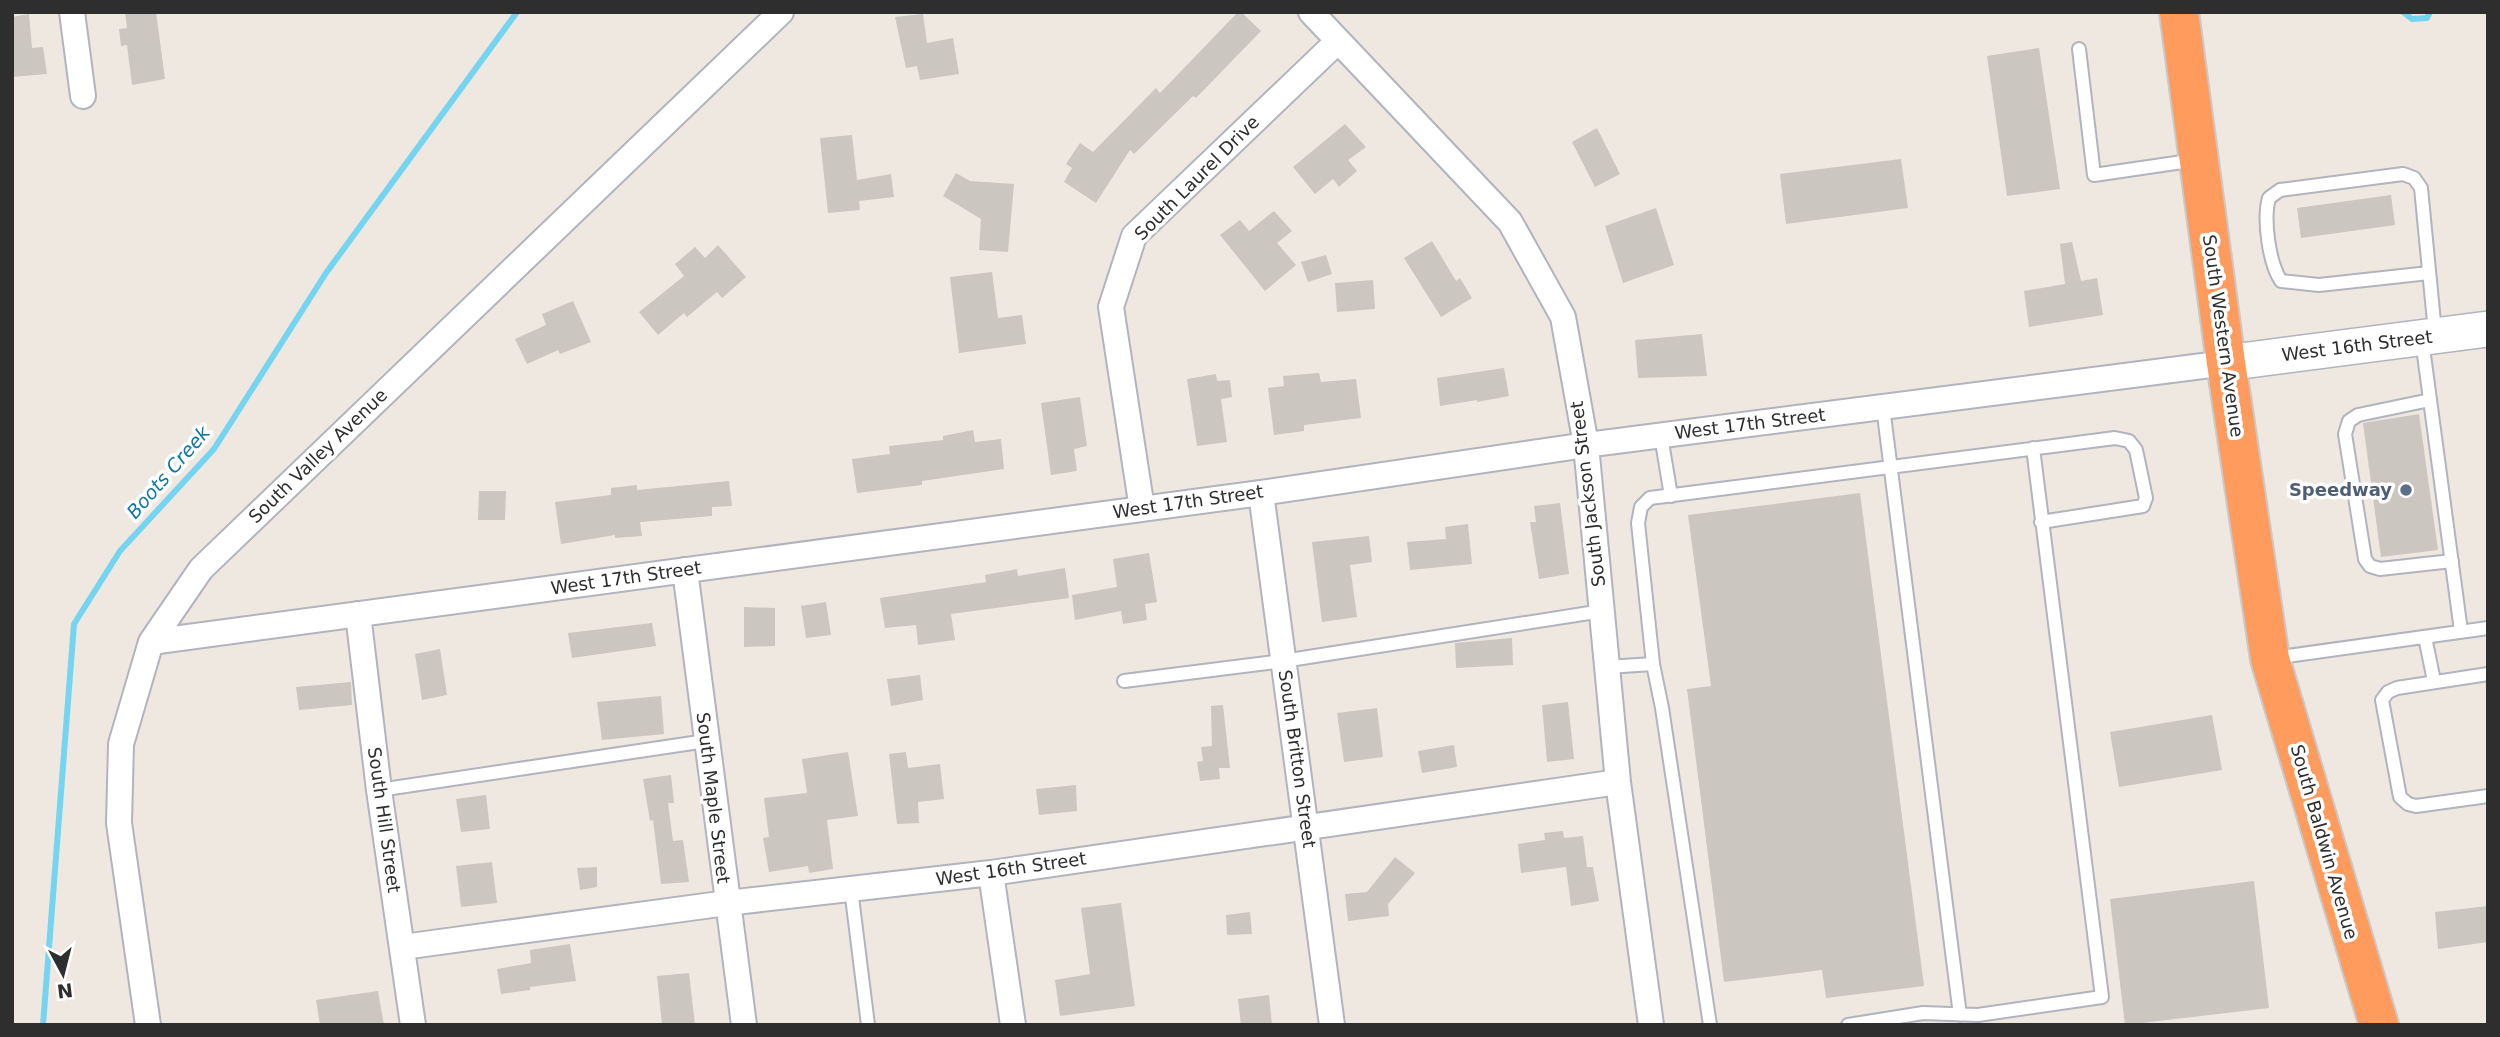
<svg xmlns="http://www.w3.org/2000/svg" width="2500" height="1037" font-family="'DejaVu Sans',sans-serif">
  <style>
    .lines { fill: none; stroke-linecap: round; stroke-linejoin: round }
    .stream { stroke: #75d5f0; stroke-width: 6 }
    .building { fill: #cbc6bf }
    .lane-casing { stroke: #b1b4be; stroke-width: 16 }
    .street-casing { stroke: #b1b4be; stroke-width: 28 }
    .secondary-casing { stroke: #b1b4be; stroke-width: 38 }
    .highway-casing { stroke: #c9c9c9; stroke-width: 42 }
    .lane { stroke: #fff; stroke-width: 12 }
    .street { stroke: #fff; stroke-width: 24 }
    .secondary { stroke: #fff; stroke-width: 35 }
    .highway { stroke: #ff9b5c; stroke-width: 38 }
    .service-dot { fill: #5c6f8a; stroke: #fff; stroke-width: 2.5 }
    .labels { text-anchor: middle; stroke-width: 7; stroke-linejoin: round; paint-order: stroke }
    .street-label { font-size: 18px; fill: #2e2e2e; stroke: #fff }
    .service-label { font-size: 18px; font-weight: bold; fill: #4e5e75; stroke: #fff; text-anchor: end }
    .water-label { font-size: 19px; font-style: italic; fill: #0d76a3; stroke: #fff }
  </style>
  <rect width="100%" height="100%" fill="#efe8e1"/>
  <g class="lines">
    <path class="stream" d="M 2403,12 L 2412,19 L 2427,18 L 2430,12
      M 43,1025 L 74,624 L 120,551 L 214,449 L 326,273 L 517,12"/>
  </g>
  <path class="building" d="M 125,12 L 156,12 L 165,79 L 132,85 L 127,45 L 121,46 L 119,29 L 127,28 Z
    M 1238,12 L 1241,12 L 1261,31 L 1196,98 L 1193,96 L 1134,154 L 1130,150 L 1096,203 L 1064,182 L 1072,168 L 1066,164 L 1080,143 L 1093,152 L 1156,88 L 1160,93 Z
    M 29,14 L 32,48 L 43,47 L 47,74 L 12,77 L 12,17 Z
    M 923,14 L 927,43 L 953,38 L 959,74 L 920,80 L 917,66 L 906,68 L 895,17 Z
    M 2039,48 L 2060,189 L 2007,196 L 1987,56 Z
    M 1345,124 L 1366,147 L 1348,160 L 1357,171 L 1339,187 L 1333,179 L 1315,194 L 1293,167 Z
    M 1597,128 L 1620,174 L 1595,187 L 1572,142 Z
    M 852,135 L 857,180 L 891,174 L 894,197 L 859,201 L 860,210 L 828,213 L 820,138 Z
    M 1901,159 L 1908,208 L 1786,224 L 1780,174 Z
    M 956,173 L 970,181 L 1014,184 L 1008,252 L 979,250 L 981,219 L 943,196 Z
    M 2391,195 L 2395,225 L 2301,238 L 2297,208 Z
    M 1656,208 L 1674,265 L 1623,283 L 1605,226 Z
    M 1274,211 L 1292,231 L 1277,243 L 1296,265 L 1265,291 L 1220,235 L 1240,220 L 1249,231 Z
    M 1432,241 L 1456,281 L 1460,278 L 1472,298 L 1441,317 L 1404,258 Z
    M 2072,242 L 2081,281 L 2097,278 L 2103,315 L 2029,327 L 2024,291 L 2065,284 L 2060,244 Z
    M 718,245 L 746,277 L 722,298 L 717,292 L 687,317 L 684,313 L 658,335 L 639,312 L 684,276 L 675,264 L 695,247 L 705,258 Z
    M 1326,255 L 1332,274 L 1308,282 L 1301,262 Z
    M 992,272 L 998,318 L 1022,315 L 1026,344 L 959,353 L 950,277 Z
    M 1373,280 L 1375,309 L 1337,312 L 1335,283 Z
    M 573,301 L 591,342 L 560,354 L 558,350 L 527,364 L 515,339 L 546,325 L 542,314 Z
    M 1702,334 L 1707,376 L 1638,378 L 1635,340 Z
    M 1504,368 L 1509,396 L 1477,402 L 1477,400 L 1440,406 L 1437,378 Z
    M 1319,373 L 1321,382 L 1356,379 L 1361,418 L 1304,425 L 1304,431 L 1274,435 L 1268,388 L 1284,386 L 1283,376 Z
    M 1216,374 L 1217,381 L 1230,380 L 1232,397 L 1221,399 L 1227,442 L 1197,446 L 1187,379 Z
    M 1080,397 L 1087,446 L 1074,449 L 1077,471 L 1051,475 L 1041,403 Z
    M 2419,414 L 2438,550 L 2381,557 L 2363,423 Z
    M 973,430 L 975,442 L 1001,439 L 1004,469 L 922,481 L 922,485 L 857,493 L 852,459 L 890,454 L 889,446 L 943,440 L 943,436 Z
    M 729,481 L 732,506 L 712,507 L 712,516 L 640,522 L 642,536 L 615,538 L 615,535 L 561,544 L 555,502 L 611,495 L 611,488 L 637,485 L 637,490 Z
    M 479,491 L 506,491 L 505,520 L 478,520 Z
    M 1860,493 L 1924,986 L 1826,998 L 1822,970 L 1724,982 L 1687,689 L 1711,686 L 1688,515 Z
    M 1560,503 L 1569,574 L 1539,579 L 1530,522 L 1536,522 L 1534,506 Z
    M 1468,524 L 1472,564 L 1410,570 L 1407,542 L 1446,539 L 1445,527 Z
    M 1369,536 L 1372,562 L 1350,565 L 1357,617 L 1322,622 L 1312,542 Z
    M 1149,553 L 1157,602 L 1145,604 L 1147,620 L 1123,624 L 1121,611 L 1075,620 L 1072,595 L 1117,587 L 1113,559 Z
    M 1065,568 L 1069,598 L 951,614 L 955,640 L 918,645 L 916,625 L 885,628 L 880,598 L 986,582 L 985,575 L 1017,569 L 1018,576 Z
    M 826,602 L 831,635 L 806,638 L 801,606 Z
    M 744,607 L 775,608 L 775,646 L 744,647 Z
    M 652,623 L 656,646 L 572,658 L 568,633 Z
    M 1512,638 L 1513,665 L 1456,668 L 1455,643 Z
    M 440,649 L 447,695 L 422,700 L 415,654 Z
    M 920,675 L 923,700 L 891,706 L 887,679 Z
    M 351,682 L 352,705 L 299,710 L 296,687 Z
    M 661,696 L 664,734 L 602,740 L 597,702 Z
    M 1568,702 L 1574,759 L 1547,762 L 1542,705 Z
    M 1223,705 L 1230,768 L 1219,768 L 1220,779 L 1200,781 L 1197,762 L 1203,761 L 1201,747 L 1212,746 L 1211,706 Z
    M 1377,708 L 1383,757 L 1344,762 L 1337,713 Z
    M 2212,715 L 2222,770 L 2119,787 L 2110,732 Z
    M 1454,745 L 1457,767 L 1422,773 L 1418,751 Z
    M 848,752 L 858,816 L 827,820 L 833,869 L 809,873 L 808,866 L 769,872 L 763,838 L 769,837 L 764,798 L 807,793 L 802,759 Z
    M 906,752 L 908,768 L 940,764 L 944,799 L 918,802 L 919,823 L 897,824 L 889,754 Z
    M 671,775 L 674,803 L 668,803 L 673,841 L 683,840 L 689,882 L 661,884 L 653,820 L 650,821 L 643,779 Z
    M 1076,785 L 1077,811 L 1039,815 L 1036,789 Z
    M 486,795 L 490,829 L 461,832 L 456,799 Z
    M 1563,831 L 1564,838 L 1583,836 L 1587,867 L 1593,867 L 1599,901 L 1571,906 L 1566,867 L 1521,873 L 1518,844 L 1545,840 L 1544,833 Z
    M 1395,857 L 1415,873 L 1388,904 L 1389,916 L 1348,921 L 1345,894 L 1367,892 Z
    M 492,862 L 497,903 L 461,907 L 456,866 Z
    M 597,867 L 597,887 L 580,890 L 577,868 Z
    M 2254,881 L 2269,1008 L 2125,1025 L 2110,899 Z
    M 1121,903 L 1135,1006 L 1060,1016 L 1055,980 L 1090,974 L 1081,908 Z
    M 2488,906 L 2488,942 L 2438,949 L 2435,912 Z
    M 1250,912 L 1252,934 L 1227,935 L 1226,915 Z
    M 570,944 L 576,981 L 530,987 L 530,990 L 501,994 L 497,969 L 531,963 L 530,950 Z
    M 689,973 L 695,1025 L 662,1025 L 657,976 Z
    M 378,991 L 384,1025 L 320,1025 L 316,1000 Z
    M 1269,995 L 1272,1025 L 1241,1025 L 1238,999 Z"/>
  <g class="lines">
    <defs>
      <path id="lane" d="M 2079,49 L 2094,175 L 2196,160
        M 2429,273 L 2319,285 L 2281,281 C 2269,263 2263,219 2269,198 L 2280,190 L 2403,174 L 2414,178 L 2421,188 L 2435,332
        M 2422,340 L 2461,631
        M 2430,400 L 2358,415 L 2349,421 L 2345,434 L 2365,559 L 2370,566 L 2380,569 L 2452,561
        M 1883,407 L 1960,1015
        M 1661,436 L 1671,496
        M 2425,637 L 2434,681
        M 2273,658 L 2488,628
        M 1653,664 L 1662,708 L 1710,1025
        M 1607,667 L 1653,664 L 1638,523 L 1641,507 L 1650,498 L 2115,438 L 2129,441 L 2136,450 L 2146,498 L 2143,506 L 2041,522
        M 2488,674 L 2397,688 L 2388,692 L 2382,700 L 2400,797 L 2408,804 L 2416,806 L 2488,796
        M 1124,681 L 1283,661 L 1602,611
        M 379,790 L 706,741
        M 851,889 L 868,1025
        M 1848,1025 L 1923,1013 L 1978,1015 L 2102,997 L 2033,448"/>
      <path id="street" d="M 72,12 L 83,96
        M 1311,12 L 1510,222 L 1563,317 L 1586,445 L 1618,782 L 1651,1025
        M 1261,493 L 1332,1025
        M 1142,509 L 1111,307 L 1134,236 L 1338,41
        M 685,570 L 744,1025
        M 358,614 L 379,790 L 413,1025
        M 151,642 L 1261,493 L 1586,445 L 2226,363
        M 991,873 L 1013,1025
        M 403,947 L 727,903 L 991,873 L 1618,782
        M 148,1025 L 119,823 L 121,744 L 151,642 L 201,569 L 781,12"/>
      <path id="secondary" d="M 2226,363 L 2488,329"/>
      <path id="highway" d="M 2179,12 L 2226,363 L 2270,659 L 2379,1025"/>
    </defs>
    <use href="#lane" class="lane-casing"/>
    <use href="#street" class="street-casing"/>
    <use href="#secondary" class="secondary-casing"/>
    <use href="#highway" class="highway-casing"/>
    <use href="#lane" class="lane"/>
    <use href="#street" class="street"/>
    <use href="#secondary" class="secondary"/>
    <use href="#highway" class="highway"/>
  </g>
  <circle class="service-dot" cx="2406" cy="490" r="7"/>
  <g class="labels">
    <g class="street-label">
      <text transform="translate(1197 178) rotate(-45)" y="6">South Laurel Drive</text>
      <text transform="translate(2223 336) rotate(82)" y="6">South Western Avenue</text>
      <text transform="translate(2357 346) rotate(-7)" y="6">West 16th Street</text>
      <text transform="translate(1750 424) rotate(-7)" y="6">West 17th Street</text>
      <text transform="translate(318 456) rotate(-44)" y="6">South Valley Avenue</text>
      <text transform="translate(1588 494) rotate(-97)" y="6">South Jackson Street</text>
      <text transform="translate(1188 502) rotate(-8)" y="6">West 17th Street</text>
      <text transform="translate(626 578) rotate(-8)" y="6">West 17th Street</text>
      <text transform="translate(1297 759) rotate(82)" y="6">South Britton Street</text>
      <text transform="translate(713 798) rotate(83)" y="6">South Maple Street</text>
      <text transform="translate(384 820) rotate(82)" y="6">South Hill Street</text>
      <text transform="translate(2324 842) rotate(74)" y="6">South Baldwin Avenue</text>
      <text transform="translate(1011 869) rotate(-8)" y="6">West 16th Street</text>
    </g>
    <g class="service-label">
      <text x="2392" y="496">Speedway</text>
    </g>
    <g class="water-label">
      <text transform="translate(168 472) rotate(-49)" y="7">Boots Creek</text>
    </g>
  </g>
  <rect width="2500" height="1037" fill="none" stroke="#2e2e2e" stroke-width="28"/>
  <g transform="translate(63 974) rotate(173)" stroke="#ffffff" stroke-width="5" paint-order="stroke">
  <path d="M0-5L12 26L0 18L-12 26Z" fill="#2e2e2e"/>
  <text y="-10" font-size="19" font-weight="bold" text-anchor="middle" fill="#2e2e2e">N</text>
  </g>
</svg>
